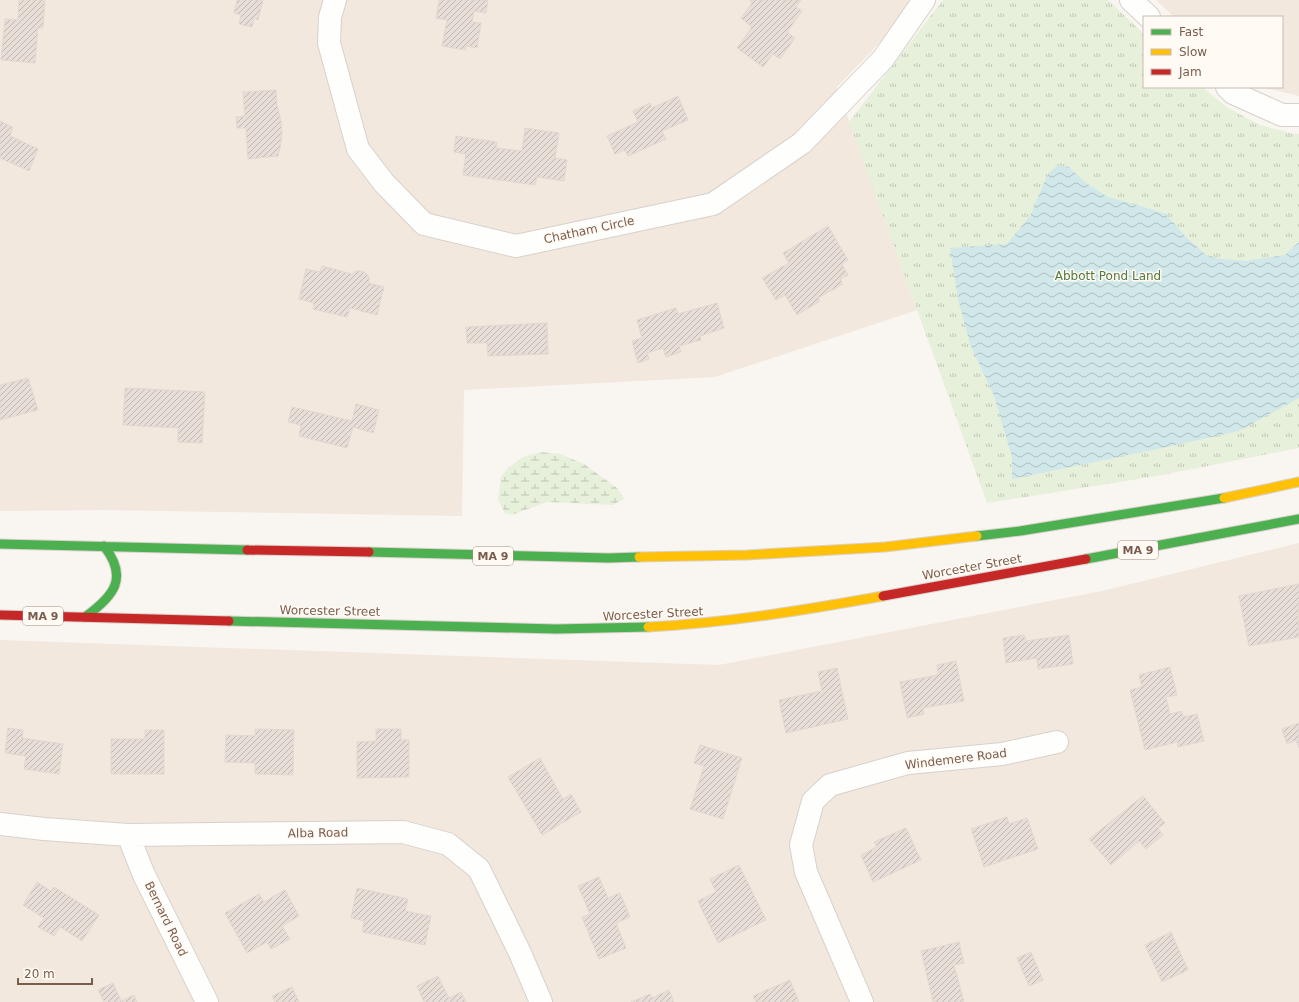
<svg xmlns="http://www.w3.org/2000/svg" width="1299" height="1002" font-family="'DejaVu Sans',sans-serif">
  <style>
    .residential { fill: #f2e8de }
    .wetland { fill: url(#wetland-marsh) }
    .park { fill: url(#park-tufts) }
    .water { fill: url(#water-waves) }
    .building { fill: url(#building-hatch); stroke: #e2d8d2 }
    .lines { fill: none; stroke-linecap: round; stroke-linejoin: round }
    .street-casing { stroke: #d7d1cb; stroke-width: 24 }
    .fast-casing { stroke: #dad1cc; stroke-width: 11 }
    .slow-casing { stroke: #dad1cc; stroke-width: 11 }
    .jam-casing { stroke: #dad1cc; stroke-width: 11 }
    .street { stroke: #fefefd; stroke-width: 22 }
    .fast { stroke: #4caf50; stroke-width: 9 }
    .slow { stroke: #ffc107; stroke-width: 9 }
    .jam { stroke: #c62828; stroke-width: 9 }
    .labels { text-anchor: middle; stroke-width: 3; stroke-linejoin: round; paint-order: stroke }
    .shield { fill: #fffaf3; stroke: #a28b7f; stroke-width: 1 }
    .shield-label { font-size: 11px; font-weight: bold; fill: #7a5c4d }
    .street-label { font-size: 12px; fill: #7a5c4d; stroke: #fffaf3 }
    .park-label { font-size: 12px; fill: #537a41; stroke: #fffaf3 }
  </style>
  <defs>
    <pattern id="wetland-marsh" width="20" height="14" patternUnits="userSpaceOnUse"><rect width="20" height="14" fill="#e7f0db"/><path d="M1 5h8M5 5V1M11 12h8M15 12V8" fill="none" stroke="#c0c6b4"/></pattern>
    <pattern id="park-tufts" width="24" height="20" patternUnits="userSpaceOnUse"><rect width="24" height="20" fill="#e7f0db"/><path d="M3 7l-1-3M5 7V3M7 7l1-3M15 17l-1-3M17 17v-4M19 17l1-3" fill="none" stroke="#c0c6b4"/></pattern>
    <pattern id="water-waves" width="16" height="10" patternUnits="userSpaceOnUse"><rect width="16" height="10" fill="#d0e8ea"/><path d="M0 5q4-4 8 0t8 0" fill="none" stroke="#aebfc0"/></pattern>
    <pattern id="building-hatch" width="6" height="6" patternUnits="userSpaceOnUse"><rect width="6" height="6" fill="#e6ded7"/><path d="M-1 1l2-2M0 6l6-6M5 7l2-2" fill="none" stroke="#bfb7b1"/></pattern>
  </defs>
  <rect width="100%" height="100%" fill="#f9f5f0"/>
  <path class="residential" d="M 0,0 L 912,0 L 883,39 L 837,87 L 917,310 L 715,377 L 464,390 L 462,516 L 104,510 L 0,511 Z
    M 1156,0 L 1299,0 L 1299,96 L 1262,87 L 1282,87 L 1282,17 L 1174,17 Z
    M 1299,543 L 1299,1002 L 0,1002 L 0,640 L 719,665 L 1102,591 Z"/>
  <path class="wetland" d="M 541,452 L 560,454 L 584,464 L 617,488 L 624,499 L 613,505 L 547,502 L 512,515 L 505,513 L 498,500 L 501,477 L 508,468 L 523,457 Z"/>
  <path class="park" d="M 943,0 L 1108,0 L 1144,34 L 1144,87 L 1202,87 L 1228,108 L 1260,125 L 1290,133 L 1299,134 L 1299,448 L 1157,476 L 987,503 L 849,122 Z"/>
  <path class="water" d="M 1057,165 L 1069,167 L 1086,183 L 1108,197 L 1144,207 L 1166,214 L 1185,236 L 1206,255 L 1221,259 L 1246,261 L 1285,255 L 1299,242 L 1299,398 L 1239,431 L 1162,448 L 1012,479 L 1012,457 L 994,396 L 970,344 L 958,299 L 950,248 L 1007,244 L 1030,216 L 1047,176 Z"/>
  <path class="building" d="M 19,0 L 45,0 L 43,28 L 38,28 L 35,63 L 1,60 L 5,19 L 18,20 Z
    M 237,0 L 263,0 L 258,20 L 254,18 L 252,27 L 239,24 L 241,15 L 234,13 Z
    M 439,0 L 488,0 L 486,13 L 474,11 L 472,22 L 481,23 L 477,48 L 466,46 L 465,50 L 442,46 L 447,20 L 436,18 Z
    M 749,0 L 801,0 L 796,7 L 802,11 L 787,32 L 795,38 L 780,59 L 773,54 L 763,67 L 737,48 L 752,27 L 741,18 L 752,3 Z
    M 276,90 L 277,105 L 281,121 L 282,134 L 280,148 L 278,156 L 248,159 L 246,128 L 237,128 L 236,117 L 245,116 L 243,92 Z
    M 678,96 L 688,120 L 662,131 L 666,139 L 628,156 L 625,150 L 615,154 L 607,136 L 638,122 L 633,111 L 650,103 L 652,108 Z
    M 0,121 L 13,127 L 10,136 L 38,149 L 29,171 L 0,158 Z
    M 525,128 L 559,133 L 555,158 L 567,160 L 564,181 L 537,177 L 535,185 L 463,175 L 466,154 L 454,152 L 456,136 L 497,142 L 496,148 L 522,151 Z
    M 828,226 L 848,260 L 842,264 L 848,275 L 840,279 L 843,284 L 818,298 L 820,301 L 797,315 L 785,295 L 776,300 L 762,278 L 789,263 L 783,253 Z
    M 322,266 L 352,274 L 356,271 L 361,271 L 366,273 L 369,277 L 369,283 L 384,287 L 377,315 L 350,308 L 347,317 L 313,309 L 314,303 L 299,299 L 306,269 L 320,272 Z
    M 717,303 L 724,328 L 700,336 L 701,340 L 679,346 L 681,352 L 666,357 L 663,348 L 647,353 L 649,359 L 638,363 L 632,341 L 642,338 L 637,320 L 676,308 L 678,314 Z
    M 547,323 L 548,354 L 488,356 L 487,343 L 467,343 L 466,327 Z
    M 28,378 L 38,410 L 0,420 L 0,385 Z
    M 125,388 L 205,392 L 202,443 L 178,442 L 178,428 L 123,425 Z
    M 356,404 L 379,410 L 373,433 L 353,427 L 347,448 L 299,436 L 301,425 L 288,422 L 292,407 L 352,421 Z
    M 1299,584 L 1299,613 L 1298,613 L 1299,637 L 1249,646 L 1239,596 Z
    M 1024,635 L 1026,641 L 1069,635 L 1073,664 L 1038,669 L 1037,658 L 1006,663 L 1003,638 Z
    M 956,661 L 964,701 L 923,708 L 924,714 L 907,718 L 900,682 L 938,675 L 937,665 Z
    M 1170,667 L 1177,695 L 1166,697 L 1170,714 L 1182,711 L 1183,717 L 1197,714 L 1204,741 L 1178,747 L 1177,742 L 1145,750 L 1130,690 L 1142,687 L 1139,675 Z
    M 837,668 L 848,719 L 786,733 L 779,700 L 822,691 L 818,672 Z
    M 1299,723 L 1299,748 L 1296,740 L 1287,744 L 1282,729 Z
    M 8,728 L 23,730 L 22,738 L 63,744 L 59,774 L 24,769 L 26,756 L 5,753 Z
    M 255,729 L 294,730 L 293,775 L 255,774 L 255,763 L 225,762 L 226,735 L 255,736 Z
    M 376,729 L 401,729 L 401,740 L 409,740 L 409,777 L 357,778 L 357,742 L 376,741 Z
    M 145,730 L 164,730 L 164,774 L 111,774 L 111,739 L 145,739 Z
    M 700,745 L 742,758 L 723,819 L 690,809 L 704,766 L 694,763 Z
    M 540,758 L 563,799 L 571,794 L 581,812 L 542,835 L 508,777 Z
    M 1143,796 L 1165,823 L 1158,828 L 1163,835 L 1146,849 L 1139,841 L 1111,865 L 1089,839 Z
    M 1007,817 L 1009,824 L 1027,818 L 1038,849 L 984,867 L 971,829 Z
    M 906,828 L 921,860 L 873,882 L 861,855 L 877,847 L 874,842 Z
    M 739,865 L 766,920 L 718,943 L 698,901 L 716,892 L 710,879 Z
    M 599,877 L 608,898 L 620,893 L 630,917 L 616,923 L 626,948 L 599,959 L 582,917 L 590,914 L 578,886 Z
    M 37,882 L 51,891 L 54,887 L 99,915 L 82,941 L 60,927 L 54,936 L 38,927 L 44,918 L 23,905 Z
    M 357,888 L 408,899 L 405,911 L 431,916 L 425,945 L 362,932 L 364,921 L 351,918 Z
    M 285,890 L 299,916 L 282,926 L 290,939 L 271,949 L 267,942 L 247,953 L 225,913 L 259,894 L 264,902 Z
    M 1171,932 L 1188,970 L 1162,982 L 1145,945 Z
    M 959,942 L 964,963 L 954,965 L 964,1002 L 933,1002 L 921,951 Z
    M 1031,952 L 1043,980 L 1029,986 L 1017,958 Z
    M 438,976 L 449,998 L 461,992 L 466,1002 L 424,1002 L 417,986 Z
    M 790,980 L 799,1002 L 756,1002 L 753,996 Z
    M 113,983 L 121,1001 L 134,995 L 137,1002 L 104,1002 L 98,990 Z
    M 292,987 L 299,1002 L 275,1002 L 272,996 Z
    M 669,990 L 674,1002 L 631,1002 L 650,994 L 652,998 Z"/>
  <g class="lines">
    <defs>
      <path id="street" d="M 335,0 L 330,17 L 329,43 L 358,149 L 384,183 L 424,224 L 516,246 L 713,204 L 802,143 L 883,59 L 924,0
        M 1131,0 L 1149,17
        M 1227,87 L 1233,93 L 1282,115 L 1299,115
        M 0,824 L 44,829 L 128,835 L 403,832 L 448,844 L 479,869 L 520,953 L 541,1002
        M 128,835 L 144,875 L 207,1002
        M 862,1002 L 806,872 L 801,845 L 813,801 L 830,785 L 908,763 L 1002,754 L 1057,742"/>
      <path id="fast" d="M 977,536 L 1020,531 L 1224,498
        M 0,544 L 247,550
        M 369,552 L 609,558 L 639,557
        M 1086,559 L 1299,519
        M 85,617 C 114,596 129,578 104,546
        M 229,621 L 556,629 L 648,627"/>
      <path id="slow" d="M 1224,498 L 1299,482
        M 639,557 L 747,555 L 885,547 L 977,536
        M 648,627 C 727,623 805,610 883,596"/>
      <path id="jam" d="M 247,550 L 369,552
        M 883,596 L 1086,559
        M 0,615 L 229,621"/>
    </defs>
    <use href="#street" class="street-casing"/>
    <use href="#fast" class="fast-casing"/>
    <use href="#slow" class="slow-casing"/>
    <use href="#jam" class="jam-casing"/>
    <use href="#street" class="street"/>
    <use href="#fast" class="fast"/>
    <use href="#slow" class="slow"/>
    <use href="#jam" class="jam"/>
  </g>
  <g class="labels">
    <g class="shield">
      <rect x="1118" y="541" width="40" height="18" rx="3"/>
      <rect x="473" y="547" width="40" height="18" rx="3"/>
      <rect x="23" y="607" width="40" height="18" rx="3"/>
    </g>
    <g class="shield-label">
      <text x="1138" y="554">MA 9</text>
      <text x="493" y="560">MA 9</text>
      <text x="43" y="620">MA 9</text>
    </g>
    <g class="street-label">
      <text transform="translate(589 230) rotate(-12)" y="4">Chatham Circle</text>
      <text transform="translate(972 567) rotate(-10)" y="4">Worcester Street</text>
      <text transform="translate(330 611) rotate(1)" y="4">Worcester Street</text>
      <text transform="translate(653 614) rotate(-3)" y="4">Worcester Street</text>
      <text transform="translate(956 759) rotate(-7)" y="4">Windemere Road</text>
      <text transform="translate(318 833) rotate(-1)" y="4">Alba Road</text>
      <text transform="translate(166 919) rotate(64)" y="4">Bernard Road</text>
    </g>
    <g class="park-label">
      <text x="1108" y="280">Abbott Pond Land</text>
    </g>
  </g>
  <rect x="1143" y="16" width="140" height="72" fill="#fffaf3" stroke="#cabbb1"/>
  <rect x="1151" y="29" width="20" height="6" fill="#4caf50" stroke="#cabbb1"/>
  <text x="1179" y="36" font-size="12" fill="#7a5c4d">Fast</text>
  <rect x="1151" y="49" width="20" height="6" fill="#ffc107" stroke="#cabbb1"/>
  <text x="1179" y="56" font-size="12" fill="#7a5c4d">Slow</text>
  <rect x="1151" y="69" width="20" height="6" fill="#c62828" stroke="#cabbb1"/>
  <text x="1179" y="76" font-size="12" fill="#7a5c4d">Jam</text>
  <path d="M18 978v6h74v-6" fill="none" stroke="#7a5c4d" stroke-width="2"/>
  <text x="24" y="978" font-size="12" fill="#7a5c4d" stroke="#fffaf3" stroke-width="3" paint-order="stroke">20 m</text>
</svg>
